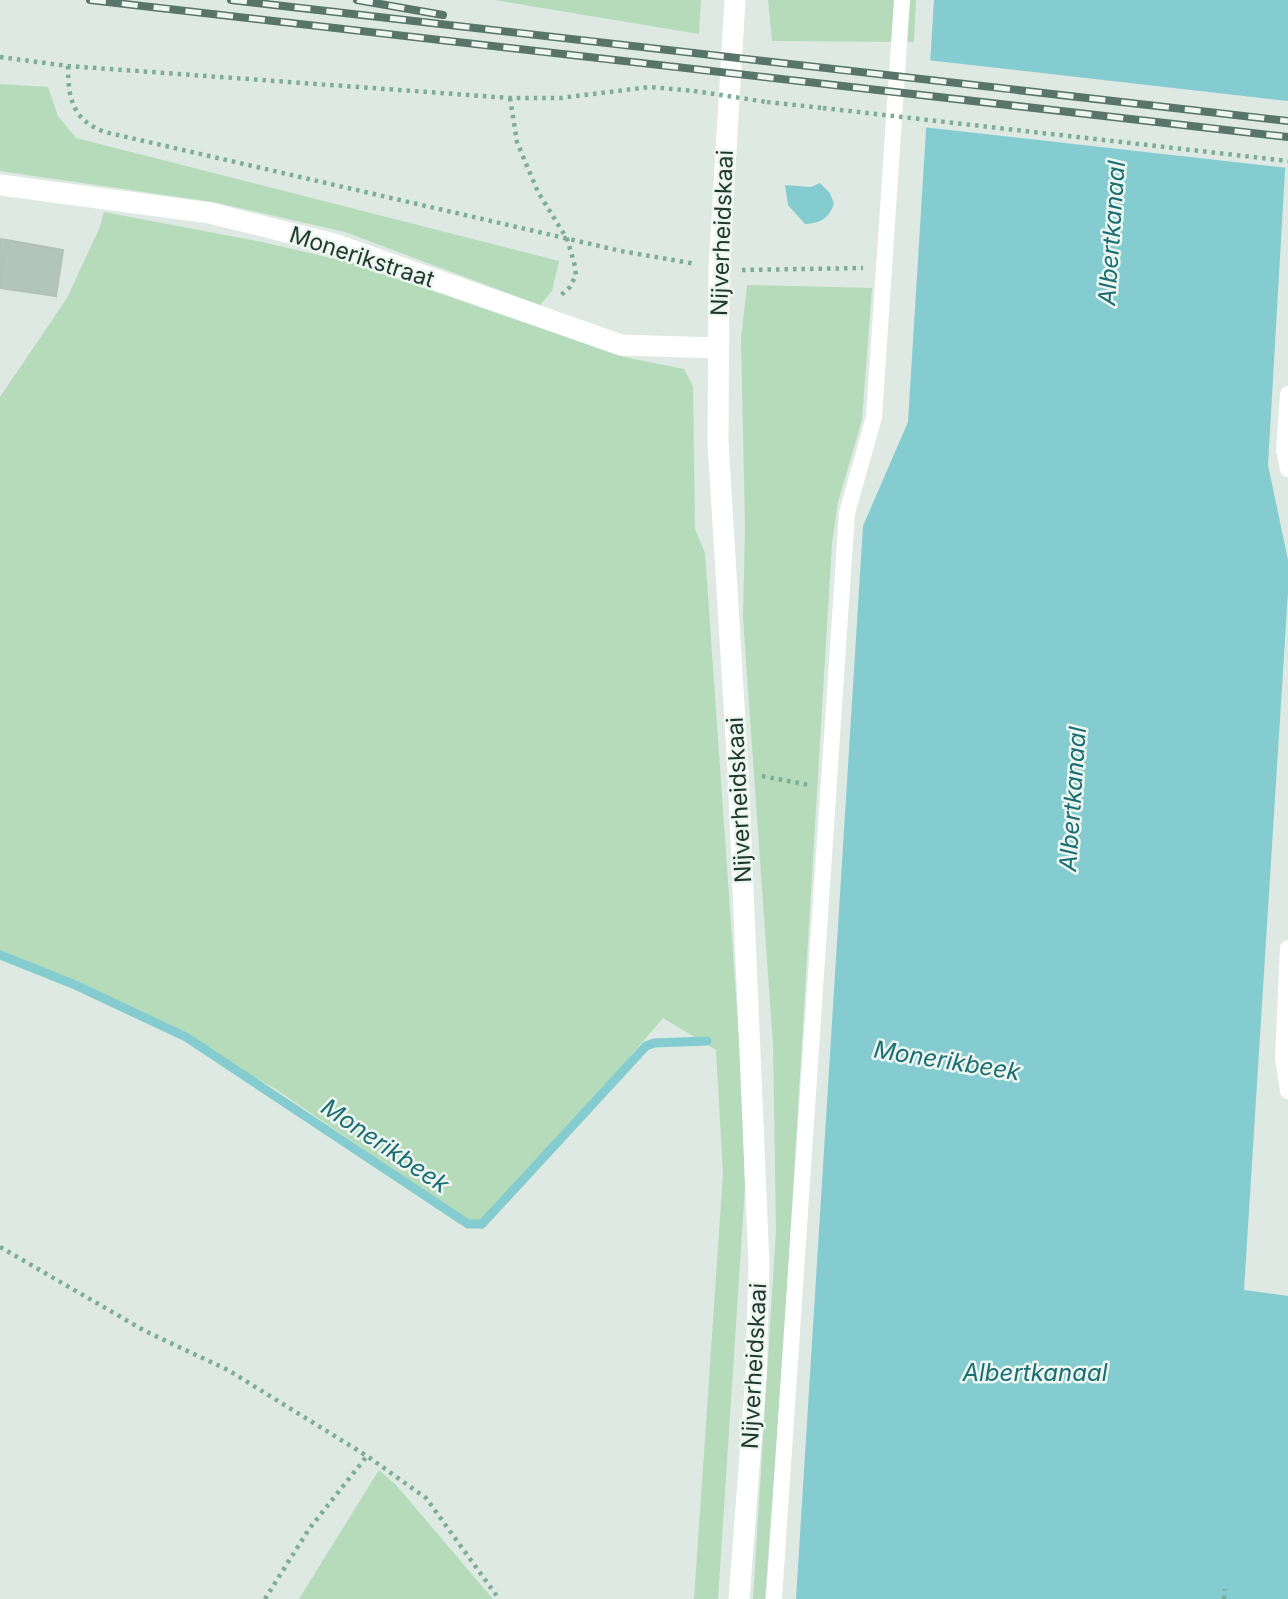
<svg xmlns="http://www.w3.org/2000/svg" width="1288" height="1599" font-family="Inter,sans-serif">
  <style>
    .green { fill: #b5dbbb }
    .water { fill: #84cccf }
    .pier { fill: #dde9e2 }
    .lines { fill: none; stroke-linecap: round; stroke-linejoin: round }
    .stream { stroke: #84cccf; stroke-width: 9 }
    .building { fill: #b2c4bb; stroke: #b0c2b9; stroke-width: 2 }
    .path { stroke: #7dad99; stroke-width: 4.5; stroke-dasharray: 3.5 5; stroke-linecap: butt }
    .service { stroke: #fff; stroke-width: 16 }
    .minor { stroke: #fff; stroke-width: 21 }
    .rail-casing { stroke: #59746a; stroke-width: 8 }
    .rail { stroke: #edf6f1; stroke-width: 5; stroke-dasharray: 16; stroke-linecap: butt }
    .path-bridge { stroke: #7dad99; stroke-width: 4.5; stroke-dasharray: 3.5 5; stroke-linecap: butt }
    .labels { text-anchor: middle; stroke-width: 5; stroke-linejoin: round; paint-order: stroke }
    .street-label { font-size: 23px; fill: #1f382f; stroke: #edf6f1 }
    .water-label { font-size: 24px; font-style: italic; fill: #1a6e73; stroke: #edf6f1 }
  </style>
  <rect width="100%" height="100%" fill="#dde9e2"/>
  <path class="green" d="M 495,0 L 701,0 L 699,34 Z
    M 768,0 L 916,0 L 914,42 L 772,41 Z
    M 0,84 L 48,87 L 58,116 L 76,138 L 559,261 L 552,291 L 540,305 L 345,232 L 213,202 L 0,171 Z
    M 104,212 L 262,242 L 348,262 L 624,357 L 684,369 L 693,386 L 695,529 L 705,553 L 742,1081 L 745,1187 L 718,1599 L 694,1599 L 723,1174 L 716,1050 L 663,1018 L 482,1230 L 274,1088 L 129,1009 L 0,958 L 0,397 L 67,298 L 99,229 Z
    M 747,285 L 872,288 L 862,420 L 838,502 L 832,543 L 783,1357 L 765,1599 L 753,1599 L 776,1230 L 773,1045 L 743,618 L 745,526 L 741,339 Z
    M 379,1470 L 396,1485 L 493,1599 L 299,1599 Z"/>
  <path class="water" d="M 934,0 L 1288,0 L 1288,119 L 1268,465 L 1288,560 L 1288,592 L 1244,1290 L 1288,1296 L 1288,1599 L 796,1599 L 863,526 L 908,422 Z
    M 820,183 L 830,193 L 834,204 C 828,219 821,223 805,224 L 788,205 L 785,185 L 811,187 Z"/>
  <path class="pier" d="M 927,60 L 1288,101 L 1288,168 L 922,127 Z"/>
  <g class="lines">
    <path class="stream" d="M 0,955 L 73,984 L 186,1037 L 468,1224 L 482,1224 L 646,1046 L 654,1043 L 707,1041"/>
  </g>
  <path class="building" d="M 0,239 L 7,240 L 0,288 Z
    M 7,240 L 63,250 L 56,296 L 0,288 Z"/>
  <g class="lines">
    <path class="path" d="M 0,57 L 68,66 L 510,98 L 560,98 L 650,87 L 694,91
      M 68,66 C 68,98 72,120 105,132 L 621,251 L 696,264
      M 510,98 L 517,142 L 538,192 L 567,239 L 574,262 L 576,275 L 570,287 L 559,297
      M 767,102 L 823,108
      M 742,270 L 863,268
      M 762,776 L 809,785
      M 0,1247 L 145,1331 L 228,1370 L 367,1456 L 426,1498 L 499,1599
      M 265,1599 L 309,1529 L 367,1456
      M 1224,1599 L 1225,1589"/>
    <path class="service" d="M 1288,394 L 1284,450 L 1288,469
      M 1288,948 L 1283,1058 L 1288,1091
      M 774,1599 L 847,513 L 874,417 L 902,0"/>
    <path class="minor" d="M 735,0 L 719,268 L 718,442 L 738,771 L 759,1265 L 756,1376 L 739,1599
      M 0,185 L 210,213 L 334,244 L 621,345 L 718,348"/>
    <defs>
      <path id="rail" d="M 90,0 L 1288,137
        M 231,0 L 1288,121
        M 357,0 L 443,15"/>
    </defs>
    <use href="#rail" class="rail-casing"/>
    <use href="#rail" class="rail"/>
    <path class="path-bridge" d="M 694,91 L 767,102
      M 823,108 L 1288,161"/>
  </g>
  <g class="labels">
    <g class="street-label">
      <text transform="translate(722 233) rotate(-88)" y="8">Nijverheidskaai</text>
      <text transform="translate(362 257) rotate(18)" y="8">Monerikstraat</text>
      <text transform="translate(739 800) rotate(-93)" y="8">Nijverheidskaai</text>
      <text transform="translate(754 1366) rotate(-87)" y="8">Nijverheidskaai</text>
    </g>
    <g class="water-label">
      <text transform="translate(1112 233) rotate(-86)" y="8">Albertkanaal</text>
      <text transform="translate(1073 799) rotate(-86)" y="8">Albertkanaal</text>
      <text transform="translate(947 1061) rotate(9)" y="8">Monerikbeek</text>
      <text transform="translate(385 1146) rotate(34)" y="8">Monerikbeek</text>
      <text x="1035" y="1381">Albertkanaal</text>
    </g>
  </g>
</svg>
